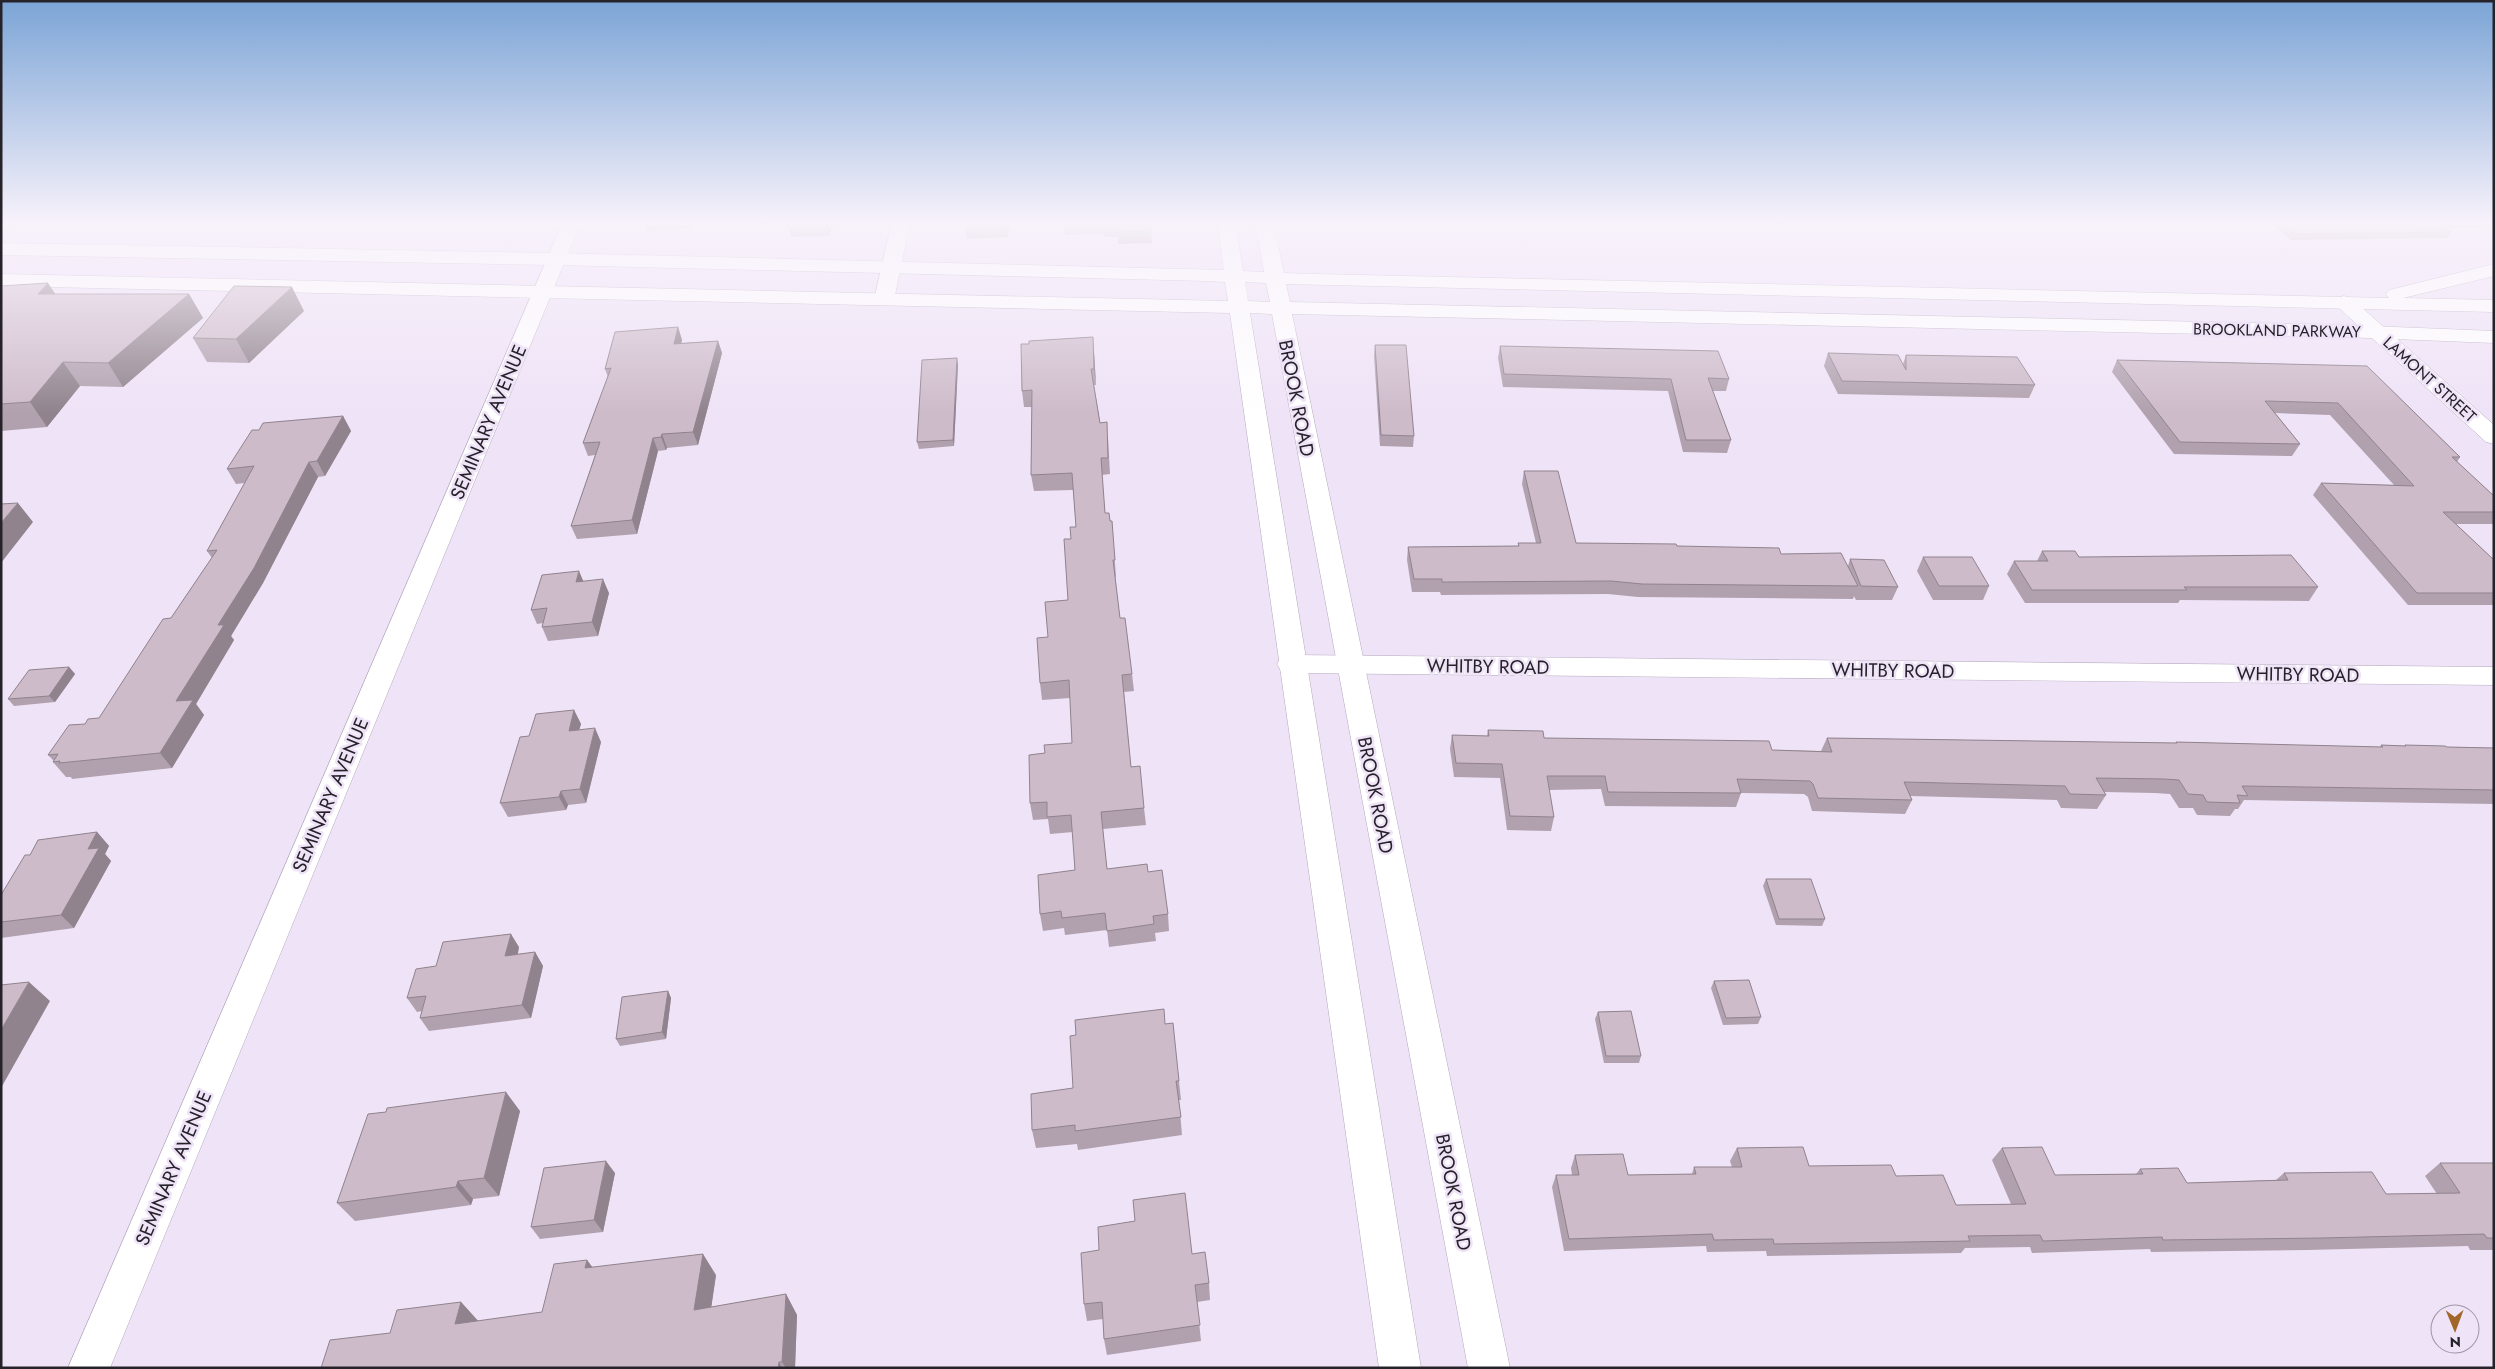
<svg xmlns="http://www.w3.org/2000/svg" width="2495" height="1369" font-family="Jost,sans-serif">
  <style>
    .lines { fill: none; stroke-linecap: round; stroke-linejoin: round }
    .street-casing { stroke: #b4a9bc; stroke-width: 1 }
    .secondary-casing { stroke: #b4a9bc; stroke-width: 1 }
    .primary-casing { stroke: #b4a9bc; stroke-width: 1 }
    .street { fill: #fff; fill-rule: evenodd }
    .secondary { fill: #fff; fill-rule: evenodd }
    .primary { fill: #fff; fill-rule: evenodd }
    .wall { fill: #b1a1ae }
    .shaded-wall { fill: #90838d }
    .building { fill: #cebbca; stroke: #90838d }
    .labels { text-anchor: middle; stroke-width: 5; stroke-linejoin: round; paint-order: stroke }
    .far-street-label { font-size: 16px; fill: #262229; stroke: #efe3f7 }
    .street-label { font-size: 19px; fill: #262229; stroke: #efe3f7 }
  </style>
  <rect width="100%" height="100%" fill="#efe3f7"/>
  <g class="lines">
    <defs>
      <path id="street" d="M 563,222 L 581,222 L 110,1368 L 68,1368 Z
        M 892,222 L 910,222 L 894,300 L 891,304 L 877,304 L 874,300 Z
        M 2344,296 L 2351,298 L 2494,425 L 2494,444 L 2486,442 L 2337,306 L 2334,302 L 2337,298 Z
        M 1291,655 L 2494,667 L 2494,685 L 1291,673 L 1281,671 L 1277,664 L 1281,657 Z"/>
      <path id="secondary" d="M 1217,222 L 1235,222 L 1243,271 L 1264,272 L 1255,222 L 1273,222 L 1284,273 L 1317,274 L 2389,298 L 2386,294 L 2389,290 L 2494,264 L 2494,276 L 2403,298 L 2494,300 L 2494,312 L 1286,284 L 1290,302 L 2345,325 L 2494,331 L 2494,343 L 2345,337 L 1292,314 L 1510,1368 L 1468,1368 L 1272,314 L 1250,313 L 1421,1368 L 1379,1368 L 1230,313 L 1,286 L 1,274 L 1228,301 L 1225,282 L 1207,281 L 555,265 L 1,255 L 1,243 L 555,253 L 1224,270 ZM 1245,282 L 1266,283 L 1270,302 L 1248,301 Z"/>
      <path id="primary" d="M 1,222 L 14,222 L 7,230 L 1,231 Z"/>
    </defs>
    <use href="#street" class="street-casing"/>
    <use href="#secondary" class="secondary-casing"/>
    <use href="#primary" class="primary-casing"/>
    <use href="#street" class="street"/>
    <use href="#secondary" class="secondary"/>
    <use href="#primary" class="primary"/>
  </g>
  <path class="wall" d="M 644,222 L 693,222 L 691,228 L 647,231 Z
    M 785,222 L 834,222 L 829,236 L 791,237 L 789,228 L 787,228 Z
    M 966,222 L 1009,222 L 1008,237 L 967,239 L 965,227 Z
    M 1151,222 L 1152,243 L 1118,244 L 1118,237 L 1106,237 L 1101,234 L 1065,235 L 1064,224 Z
    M 2270,222 L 2494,222 L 2494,227 L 2445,228 L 2451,232 L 2447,238 L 2291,240 Z
    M 1,286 L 55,294 L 189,294 L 203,318 L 123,387 L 80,386 L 47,427 L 1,431 Z
    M 304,311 L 249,363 L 207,362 L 193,338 Z
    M 678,327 L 682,340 L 681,343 L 718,341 L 722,353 L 698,445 L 667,448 L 666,450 L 658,451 L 637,534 L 577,539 L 571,526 L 595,455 L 588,456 L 583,443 L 608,377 L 605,369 Z
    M 1029,344 L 1094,352 L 1096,385 L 1094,385 L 1100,423 L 1108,438 L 1110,474 L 1102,475 L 1105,513 L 1110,521 L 1112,521 L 1116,577 L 1115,577 L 1120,618 L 1132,674 L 1134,691 L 1124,692 L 1131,767 L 1144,808 L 1146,825 L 1103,829 L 1107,869 L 1148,872 L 1168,914 L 1169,931 L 1155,933 L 1156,941 L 1109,947 L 1107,930 L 1065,935 L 1064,928 L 1043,931 L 1040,914 L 1075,870 L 1073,832 L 1050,834 L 1048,819 L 1033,820 L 1030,803 L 1045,753 L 1072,743 L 1070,698 L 1042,700 L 1040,683 L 1048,637 L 1068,600 L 1071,539 L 1076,527 L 1073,490 L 1034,491 L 1031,475 L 1032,407 L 1024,407 L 1022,391 Z
    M 1375,345 L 1414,436 L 1413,447 L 1380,446 L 1374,356 Z
    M 1500,346 L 1729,379 L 1726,391 L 1713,391 L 1731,440 L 1727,453 L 1683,452 L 1668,391 L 1503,387 L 1498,358 Z
    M 1828,353 L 1903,364 L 1906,355 L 2035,385 L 2029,398 L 1838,394 L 1824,366 Z
    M 2117,360 L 2367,366 L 2460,457 L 2457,462 L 2494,496 L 2494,524 L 2456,524 L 2494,560 L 2494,605 L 2408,605 L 2313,495 L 2321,483 L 2394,485 L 2330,415 L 2275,413 L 2300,444 L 2292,456 L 2174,454 L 2112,372 Z
    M 958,364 L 954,446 L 919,449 L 917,442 Z
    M 343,416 L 351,431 L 325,476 L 318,477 L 263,583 L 231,636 L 234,640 L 196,704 L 204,715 L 172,768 L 72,779 L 71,777 L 66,777 L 53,762 L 54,761 L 48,755 L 85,724 L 99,718 L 171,618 L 212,558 L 207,551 L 245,483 L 236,484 L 227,469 L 259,430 Z
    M 1524,471 L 1576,543 L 1677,546 L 1781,554 L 1848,566 L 1850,559 L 1898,587 L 1892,600 L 1856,600 L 1854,596 L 1853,599 L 1638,597 L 1608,594 L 1441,595 L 1440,592 L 1412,592 L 1407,560 L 1408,547 L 1518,546 L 1518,543 L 1536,543 L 1522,484 Z
    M 2042,551 L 2079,557 L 2318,587 L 2309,601 L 2180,600 L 2178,603 L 2025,603 L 2007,574 L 2014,561 L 2037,561 Z
    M 1923,557 L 1989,586 L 1983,600 L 1933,600 L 1917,571 Z
    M 583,581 L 609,593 L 598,636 L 548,641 L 542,627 L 543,623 L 537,624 L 531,610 Z
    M 69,667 L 75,674 L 55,702 L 14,706 L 8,699 Z
    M 574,710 L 581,724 L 579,730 L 601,742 L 586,803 L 568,805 L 566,810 L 508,817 L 500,803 L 529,736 Z
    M 1488,730 L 1544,738 L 1772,750 L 1821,751 L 1827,738 L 2175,743 L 2176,742 L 2380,747 L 2381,745 L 2404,746 L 2405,745 L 2447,747 L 2494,748 L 2494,804 L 2244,800 L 2238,809 L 2235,809 L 2230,816 L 2197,815 L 2193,808 L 2179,808 L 2170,794 L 2155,793 L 2104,792 L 2106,795 L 2097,809 L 2061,808 L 2057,800 L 1910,796 L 1912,800 L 1905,814 L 1812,811 L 1808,797 L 1804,794 L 1741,793 L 1736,807 L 1605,806 L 1601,789 L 1549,790 L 1554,817 L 1551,831 L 1507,830 L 1500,778 L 1454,777 L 1450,749 L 1452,735 L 1487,736 Z
    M 97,832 L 109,846 L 105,854 L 111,861 L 74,928 L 1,938 L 1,895 L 30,855 Z
    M 1766,879 L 1825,919 L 1822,926 L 1776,925 L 1763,886 Z
    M 519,947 L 518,954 L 535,952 L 543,966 L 531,1018 L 429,1031 L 420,1018 L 422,1011 L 417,1012 L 407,998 L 436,966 Z
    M 1714,981 L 1761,1017 L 1758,1024 L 1723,1025 L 1711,988 Z
    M 668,991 L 671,998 L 666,1039 L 620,1046 L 616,1039 Z
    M 1598,1012 L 1641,1056 L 1639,1063 L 1604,1063 L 1595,1019 Z
    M 1165,1024 L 1179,1081 L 1181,1100 L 1179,1100 L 1182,1135 L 1078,1150 L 1077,1144 L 1036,1148 L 1032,1130 L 1073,1088 Z
    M 520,1111 L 499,1196 L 473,1199 L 471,1205 L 355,1221 L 337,1203 Z
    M 1737,1148 L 1809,1166 L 1896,1176 L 1956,1205 L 2011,1204 L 1992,1160 L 2002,1148 L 2055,1175 L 2136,1174 L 2140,1169 L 2187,1183 L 2276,1180 L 2284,1173 L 2386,1194 L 2437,1194 L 2425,1176 L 2440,1163 L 2494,1163 L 2494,1250 L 2470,1250 L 2468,1246 L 2307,1250 L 2151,1252 L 2150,1249 L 2032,1253 L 2030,1247 L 1965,1248 L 1961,1253 L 1767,1256 L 1766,1251 L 1707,1252 L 1706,1246 L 1564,1251 L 1552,1187 L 1556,1175 L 1572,1175 L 1571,1168 L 1575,1155 L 1628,1175 L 1692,1174 L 1694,1167 L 1732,1167 L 1730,1161 Z
    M 615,1173 L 603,1232 L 540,1239 L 531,1227 Z
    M 1192,1254 L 1209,1283 L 1210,1300 L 1197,1302 L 1201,1341 L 1107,1355 L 1104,1339 L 1103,1319 L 1087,1321 L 1084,1304 Z
    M 587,1260 L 592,1268 L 716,1275 L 711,1307 L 786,1294 L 797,1315 L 795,1368 L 321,1368 L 390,1333 L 461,1302 L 478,1321 L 542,1312 Z"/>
  <path class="shaded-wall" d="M 689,222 L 693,222 L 691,228 Z
    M 828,222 L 834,222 L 829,236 L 827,227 Z
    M 1006,222 L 1009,222 L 1008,237 L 1006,225 Z
    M 48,283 L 64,307 L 38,294 Z
    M 292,287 L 304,311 L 249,363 L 236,339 Z
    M 189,294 L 203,318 L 123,387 L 108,363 Z
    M 678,327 L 682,340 L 678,357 L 674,344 Z
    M 1093,337 L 1094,352 L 1096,385 L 1094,369 Z
    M 718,341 L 722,353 L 698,445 L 693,432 Z
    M 957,358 L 958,364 L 954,446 L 953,440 Z
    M 63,362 L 80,386 L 47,427 L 30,402 Z
    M 343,416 L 351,431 L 325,476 L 317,461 Z
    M 662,434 L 667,448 L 666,450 L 661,437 Z
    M 653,438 L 658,451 L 637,534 L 632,520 Z
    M 309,462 L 318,477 L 263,583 L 231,636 L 234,640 L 196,704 L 204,715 L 172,768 L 160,753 L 176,701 Z
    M 18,503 L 33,522 L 1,563 L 1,523 Z
    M 579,571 L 585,585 L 576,582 Z
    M 603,579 L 609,593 L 598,636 L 592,622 Z
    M 69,667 L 75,674 L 55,702 L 49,696 Z
    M 574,710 L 581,724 L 575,744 L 569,731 Z
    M 595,728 L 601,742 L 586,803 L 580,789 Z
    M 561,791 L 568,805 L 566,810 L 559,797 Z
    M 97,832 L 109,846 L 105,854 L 111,861 L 74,928 L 61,915 L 88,849 Z
    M 511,934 L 519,947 L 514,970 L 505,956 Z
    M 535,952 L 543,966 L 531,1018 L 522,1005 Z
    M 29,982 L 50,1001 L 1,1088 L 1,1030 Z
    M 668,991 L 671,998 L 666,1039 L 662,1032 Z
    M 506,1092 L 520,1111 L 499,1196 L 484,1178 Z
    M 606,1161 L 615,1173 L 603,1232 L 594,1220 Z
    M 458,1181 L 473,1199 L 471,1205 L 456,1187 Z
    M 703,1254 L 716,1275 L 708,1330 L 694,1310 Z
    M 587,1260 L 603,1281 L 585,1268 Z
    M 786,1294 L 797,1315 L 795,1368 L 786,1368 L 782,1362 Z
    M 461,1302 L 480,1323 L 455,1324 Z
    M 779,1362 L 782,1368 L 778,1368 Z"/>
  <path class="building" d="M 791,222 L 828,222 L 827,227 L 789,228 Z
    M 966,222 L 1006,222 L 1006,225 L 965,227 Z
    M 1064,222 L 1151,222 L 1151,231 L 1118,232 L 1118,225 L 1105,225 L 1100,223 L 1064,224 Z
    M 2280,222 L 2437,222 L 2451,232 L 2294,234 Z
    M 48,283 L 38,294 L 189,294 L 108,363 L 63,362 L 30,402 L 1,404 L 1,286 Z
    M 234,286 L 292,287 L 236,339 L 193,338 Z
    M 678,327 L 674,344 L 718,341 L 693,432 L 662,434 L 661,437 L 653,438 L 632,520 L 571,526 L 600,442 L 583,443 L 611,368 L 605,369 L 615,332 Z
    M 1093,337 L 1094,369 L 1091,369 L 1100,423 L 1107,422 L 1108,458 L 1101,458 L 1105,513 L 1109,513 L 1110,521 L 1112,521 L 1115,560 L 1113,560 L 1120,618 L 1125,618 L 1132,674 L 1122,675 L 1131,767 L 1140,766 L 1144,808 L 1101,812 L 1107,869 L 1147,864 L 1148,872 L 1162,870 L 1168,914 L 1153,916 L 1154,924 L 1107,931 L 1105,913 L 1062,918 L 1061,911 L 1040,914 L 1038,875 L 1075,870 L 1071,815 L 1047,817 L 1047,802 L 1030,803 L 1029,755 L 1045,753 L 1044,745 L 1072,743 L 1069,680 L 1040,683 L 1037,638 L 1048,637 L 1045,602 L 1068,600 L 1064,539 L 1071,539 L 1070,527 L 1076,527 L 1072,473 L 1031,475 L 1032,390 L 1022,391 L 1021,344 L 1029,344 L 1029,341 Z
    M 1375,345 L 1406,345 L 1414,436 L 1381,435 Z
    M 1500,346 L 1718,351 L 1729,379 L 1708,378 L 1731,440 L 1686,440 L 1671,379 L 1504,374 Z
    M 1828,353 L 1898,355 L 1906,370 L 1906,355 L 2017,357 L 2035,385 L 1842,381 Z
    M 957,358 L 953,440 L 917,442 L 922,360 Z
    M 2117,360 L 2367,366 L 2460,457 L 2452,457 L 2494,496 L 2494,512 L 2443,512 L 2494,560 L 2494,593 L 2417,593 L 2321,483 L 2414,486 L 2338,403 L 2265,401 L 2300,444 L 2180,442 Z
    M 343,416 L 317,461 L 309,462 L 254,568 L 218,625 L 224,625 L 176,701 L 193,700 L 160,753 L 59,763 L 60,761 L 53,762 L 58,754 L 48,755 L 69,725 L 85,724 L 88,719 L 99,718 L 163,619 L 171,618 L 217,550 L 207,551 L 254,466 L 227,469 L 252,430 L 259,430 L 263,423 Z
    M 1524,471 L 1558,471 L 1576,543 L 1676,544 L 1677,546 L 1779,548 L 1781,554 L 1841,553 L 1858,586 L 1642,584 L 1611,581 L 1442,582 L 1442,579 L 1414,579 L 1408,547 L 1519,546 L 1518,543 L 1541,543 Z
    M 18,503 L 1,523 L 1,504 Z
    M 2042,551 L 2075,551 L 2079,557 L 2291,555 L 2318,587 L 2184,587 L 2187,590 L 2032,590 L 2014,561 L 2048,561 Z
    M 1923,557 L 1972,557 L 1989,586 L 1939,586 Z
    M 1850,559 L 1884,560 L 1898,587 L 1861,586 Z
    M 579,571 L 576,582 L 603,579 L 592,622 L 542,627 L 547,608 L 531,610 L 542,575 Z
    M 69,667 L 49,696 L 8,699 L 29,670 Z
    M 574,710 L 569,731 L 595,728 L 580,789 L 561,791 L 559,797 L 500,803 L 520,737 L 529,736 L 536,714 Z
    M 1488,730 L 1543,731 L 1544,738 L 1769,741 L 1772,750 L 1832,752 L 1827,738 L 2177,743 L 2176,742 L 2383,747 L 2381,745 L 2406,746 L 2405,745 L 2445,746 L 2447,747 L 2494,748 L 2494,790 L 2242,786 L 2248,796 L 2237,795 L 2240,803 L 2207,802 L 2203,795 L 2188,794 L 2179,780 L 2164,779 L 2096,778 L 2106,795 L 2070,794 L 2065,786 L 1904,782 L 1912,800 L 1818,798 L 1813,784 L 1810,781 L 1737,779 L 1741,793 L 1608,792 L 1605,776 L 1547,776 L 1554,817 L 1510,816 L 1502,764 L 1456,763 L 1452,735 L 1489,736 Z
    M 97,832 L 88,849 L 99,848 L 61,915 L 1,922 L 1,895 L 25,855 L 30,855 L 38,840 Z
    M 1766,879 L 1811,879 L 1825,919 L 1779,919 Z
    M 511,934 L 505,956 L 535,952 L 522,1005 L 420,1018 L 426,996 L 407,998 L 416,969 L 436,966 L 443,942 Z
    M 1749,980 L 1761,1017 L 1726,1018 L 1714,981 Z
    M 29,982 L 1,1030 L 1,985 Z
    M 668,991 L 662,1032 L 616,1039 L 622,997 Z
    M 1164,1009 L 1165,1024 L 1173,1023 L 1179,1081 L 1176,1081 L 1181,1117 L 1075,1131 L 1075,1125 L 1032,1130 L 1031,1094 L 1073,1088 L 1070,1036 L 1076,1035 L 1075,1020 Z
    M 1631,1011 L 1641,1056 L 1606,1056 L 1598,1012 Z
    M 506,1092 L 484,1178 L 458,1181 L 456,1187 L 337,1203 L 368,1114 L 386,1112 L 387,1108 Z
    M 1803,1147 L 1809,1166 L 1891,1165 L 1896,1176 L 1943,1175 L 1956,1205 L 2026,1204 L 2002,1148 L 2042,1147 L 2055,1175 L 2143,1174 L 2140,1169 L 2178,1168 L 2187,1183 L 2288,1180 L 2284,1173 L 2372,1172 L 2386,1194 L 2460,1193 L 2440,1163 L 2494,1163 L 2494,1238 L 2487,1238 L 2484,1234 L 2322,1238 L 2163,1240 L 2162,1237 L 2043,1241 L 2040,1235 L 1968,1236 L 1970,1241 L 1774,1244 L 1773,1239 L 1714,1240 L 1712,1234 L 1569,1239 L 1556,1175 L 1579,1175 L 1575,1155 L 1623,1154 L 1628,1175 L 1696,1174 L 1694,1167 L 1742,1167 L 1737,1148 Z
    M 606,1161 L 594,1220 L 531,1227 L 544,1168 Z
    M 1185,1193 L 1192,1254 L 1205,1252 L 1209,1283 L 1195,1285 L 1200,1325 L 1104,1339 L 1102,1302 L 1084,1304 L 1081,1253 L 1099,1250 L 1098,1227 L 1135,1221 L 1133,1200 Z
    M 703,1254 L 694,1310 L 786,1294 L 782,1362 L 779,1362 L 778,1368 L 321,1368 L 330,1340 L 390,1333 L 397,1310 L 461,1302 L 455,1324 L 542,1312 L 554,1264 L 587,1260 L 585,1268 Z"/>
  <linearGradient id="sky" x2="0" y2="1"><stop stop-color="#7ba4d6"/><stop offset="0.54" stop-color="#f8f2fb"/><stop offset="1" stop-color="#f8f2fb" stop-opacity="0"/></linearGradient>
  <rect width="2495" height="413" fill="url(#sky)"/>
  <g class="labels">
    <g class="far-street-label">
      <text transform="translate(2277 330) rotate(1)" y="6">BROOKLAND PARKWAY</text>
      <text transform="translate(2430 379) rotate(42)" y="6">LAMONT STREET</text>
    </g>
    <g class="street-label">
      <text transform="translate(1297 398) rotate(79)" y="7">BROOK ROAD</text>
      <text transform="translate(488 422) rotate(-67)" y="7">SEMINARY AVENUE</text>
      <text transform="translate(1488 666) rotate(1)" y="7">WHITBY ROAD</text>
      <text transform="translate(1893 670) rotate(1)" y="7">WHITBY ROAD</text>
      <text transform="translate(2298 674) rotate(1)" y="7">WHITBY ROAD</text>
      <text transform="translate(330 795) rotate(-67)" y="7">SEMINARY AVENUE</text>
      <text transform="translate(1376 795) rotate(79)" y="7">BROOK ROAD</text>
      <text transform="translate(173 1168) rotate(-67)" y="7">SEMINARY AVENUE</text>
      <text transform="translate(1454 1192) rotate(79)" y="7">BROOK ROAD</text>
    </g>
  </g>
  <rect width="2495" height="1369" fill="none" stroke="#262229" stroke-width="5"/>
  <g transform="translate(2455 1329) rotate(179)"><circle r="24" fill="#efe3f7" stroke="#9f96a5"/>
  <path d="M0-4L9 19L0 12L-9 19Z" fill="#a3662a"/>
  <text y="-8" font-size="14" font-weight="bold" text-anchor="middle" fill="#262229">N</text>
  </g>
</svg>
